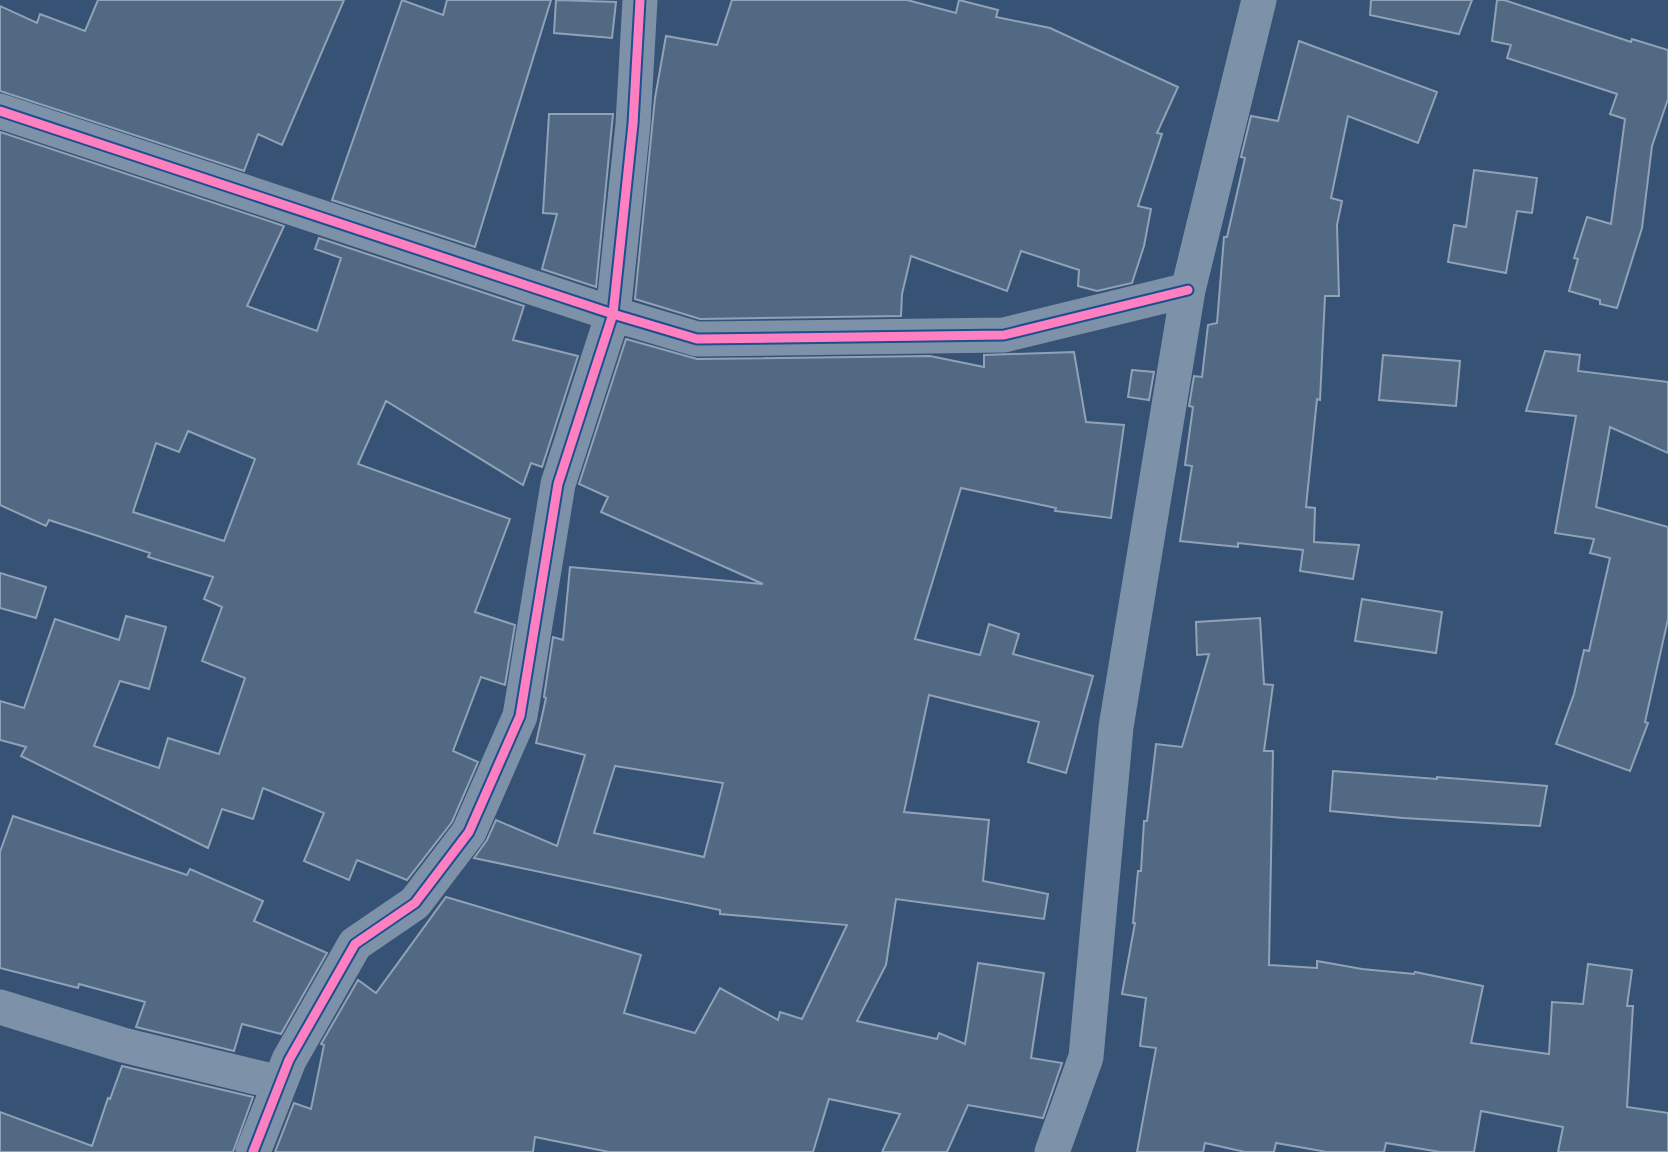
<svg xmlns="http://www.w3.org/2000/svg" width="1668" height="1152" font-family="Karla,sans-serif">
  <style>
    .building { fill: #526984; stroke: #92a2b6; stroke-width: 2; fill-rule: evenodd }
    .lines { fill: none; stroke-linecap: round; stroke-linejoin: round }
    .minor { stroke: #7d92a8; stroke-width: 35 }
    .cycleway-casing { stroke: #1b4f8f; stroke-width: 13 }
    .cycleway { stroke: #ff80c0; stroke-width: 9 }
  </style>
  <rect width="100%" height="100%" fill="#365274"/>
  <path class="building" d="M 98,0 L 344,0 L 282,145 L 258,134 L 244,171 L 0,91 L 0,6 L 37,23 L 40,14 L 85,31 Z
    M 402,0 L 443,15 L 447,0 L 551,0 L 475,247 L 332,200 Z
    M 556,0 L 616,2 L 612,38 L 554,33 Z
    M 732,0 L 907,0 L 956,13 L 959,0 L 998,10 L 996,17 L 1050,28 L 1178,87 L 1157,133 L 1162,134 L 1138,206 L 1151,209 L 1144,246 L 1132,283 L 1097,291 L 1078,286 L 1079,270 L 1021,251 L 1007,291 L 911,256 L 902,294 L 901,316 L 700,319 L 635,299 L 655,98 L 666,36 L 717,45 Z
    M 1371,0 L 1472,0 L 1459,34 L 1370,15 Z
    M 1497,0 L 1504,0 L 1631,42 L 1632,39 L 1668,50 L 1668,99 L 1652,146 L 1642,228 L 1617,308 L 1600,304 L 1600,300 L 1569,291 L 1578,259 L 1574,258 L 1587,217 L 1611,224 L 1625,119 L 1610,114 L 1617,94 L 1507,58 L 1511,45 L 1492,41 Z
    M 1299,41 L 1437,92 L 1418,143 L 1348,116 L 1331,198 L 1342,201 L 1337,225 L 1339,296 L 1325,296 L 1320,400 L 1317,399 L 1306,507 L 1315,508 L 1314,542 L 1359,545 L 1353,579 L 1300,571 L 1303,550 L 1238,543 L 1238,547 L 1180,541 L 1192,466 L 1185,465 L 1193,407 L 1189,406 L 1194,376 L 1202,377 L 1208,325 L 1217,323 L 1224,237 L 1227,237 L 1245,158 L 1241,157 L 1251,116 L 1278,121 Z
    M 549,114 L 613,114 L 596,287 L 542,269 L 557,214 L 543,213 Z
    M 0,132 L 284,226 L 247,306 L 317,331 L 341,258 L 315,249 L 319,238 L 524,306 L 513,340 L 578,356 L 542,467 L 531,463 L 523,485 L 386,401 L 358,464 L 510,519 L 475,612 L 515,625 L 505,685 L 481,677 L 453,751 L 478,762 L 452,822 L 407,880 L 357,860 L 349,880 L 304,861 L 324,813 L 263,788 L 253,819 L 222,809 L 208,848 L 21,756 L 26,747 L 0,740 L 0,701 L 24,708 L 55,619 L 119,640 L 126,616 L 166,627 L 149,689 L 120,681 L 94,746 L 159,768 L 168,738 L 219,754 L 245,678 L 202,661 L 222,607 L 204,599 L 213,577 L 148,557 L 150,553 L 49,520 L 46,526 L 0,505 ZM 188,431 L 255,459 L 224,541 L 133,512 L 156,443 L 179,452 Z
    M 1474,170 L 1537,178 L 1532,213 L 1517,211 L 1506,273 L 1448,262 L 1454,225 L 1466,227 Z
    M 626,339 L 697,359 L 930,356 L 984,367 L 984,355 L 1074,352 L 1086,422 L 1124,425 L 1111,518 L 1055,511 L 1056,508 L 961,488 L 915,639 L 980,655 L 989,624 L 1019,634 L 1013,654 L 1093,676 L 1066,773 L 1028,762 L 1039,722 L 929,695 L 904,812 L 989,820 L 983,881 L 1048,894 L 1044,919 L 896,899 L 886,965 L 857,1021 L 937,1039 L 939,1033 L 965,1044 L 978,963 L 1044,973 L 1031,1058 L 1062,1063 L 1043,1118 L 968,1105 L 947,1152 L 882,1152 L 900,1114 L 829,1099 L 813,1152 L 609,1152 L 535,1137 L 533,1152 L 275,1152 L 294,1103 L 311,1109 L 324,1045 L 321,1044 L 358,980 L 376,993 L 446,897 L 641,955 L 624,1013 L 695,1033 L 720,988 L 778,1020 L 780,1012 L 802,1019 L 847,925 L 720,914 L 720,910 L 474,858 L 487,840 L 496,820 L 557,846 L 585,755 L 536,743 L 546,698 L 544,697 L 553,637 L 563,640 L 570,567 L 763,584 L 601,512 L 608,497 L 579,484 ZM 615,766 L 723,783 L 704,857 L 594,833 Z
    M 1545,351 L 1580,355 L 1578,371 L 1668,382 L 1668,453 L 1610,427 L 1596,507 L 1668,527 L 1668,619 L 1645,722 L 1648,723 L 1630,771 L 1556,744 L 1574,694 L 1584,650 L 1589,651 L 1610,558 L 1590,553 L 1594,539 L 1555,533 L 1576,416 L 1526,411 Z
    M 1383,355 L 1460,361 L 1456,406 L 1379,400 Z
    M 1132,370 L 1154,372 L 1149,400 L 1128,397 Z
    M 0,573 L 46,587 L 36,618 L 0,608 Z
    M 1362,599 L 1442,612 L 1436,653 L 1355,641 Z
    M 1260,618 L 1264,684 L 1273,685 L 1264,751 L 1273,751 L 1269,965 L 1317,968 L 1317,961 L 1362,969 L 1414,974 L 1415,972 L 1483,986 L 1471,1043 L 1549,1054 L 1552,1002 L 1583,1004 L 1588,964 L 1632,970 L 1627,1006 L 1633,1006 L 1627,1107 L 1668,1113 L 1668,1152 L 1558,1152 L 1563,1127 L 1481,1111 L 1474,1152 L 1440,1152 L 1386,1143 L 1384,1152 L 1327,1152 L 1276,1143 L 1274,1152 L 1245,1152 L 1205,1143 L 1203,1152 L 1137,1152 L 1156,1048 L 1140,1046 L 1146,998 L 1122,994 L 1135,923 L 1133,923 L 1138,871 L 1141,871 L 1144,821 L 1147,821 L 1156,744 L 1182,747 L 1209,654 L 1197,655 L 1196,622 Z
    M 1333,771 L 1437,779 L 1437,777 L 1547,786 L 1540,826 L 1403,818 L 1330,811 Z
    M 13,816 L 187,875 L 190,869 L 263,901 L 254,921 L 327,953 L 281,1034 L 242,1024 L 234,1051 L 136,1027 L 145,1002 L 79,984 L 78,988 L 0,968 L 0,852 Z
    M 122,1066 L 253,1097 L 233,1152 L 0,1152 L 0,1112 L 92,1146 L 108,1098 L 110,1099 Z"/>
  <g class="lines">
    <path class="minor" d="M 0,111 L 613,314 L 697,339 L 1004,335 L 1188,290
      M 0,1007 L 123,1045 L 280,1083
      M 253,1152 L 289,1060 L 355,944 L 415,903 L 469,832 L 520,716 L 558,484 L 613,314 L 633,124 L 640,0
      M 1052,1152 L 1086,1057 L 1116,727 L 1188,290 L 1259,0"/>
    <defs>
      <path id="cycleway" d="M 0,111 L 613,314 L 697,339 L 1004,335 L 1188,290
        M 253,1152 L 289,1060 L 355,944 L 415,903 L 469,832 L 520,716 L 558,484 L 613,314 L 633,124 L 640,0"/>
    </defs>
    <use href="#cycleway" class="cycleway-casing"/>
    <use href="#cycleway" class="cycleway"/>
  </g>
</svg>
